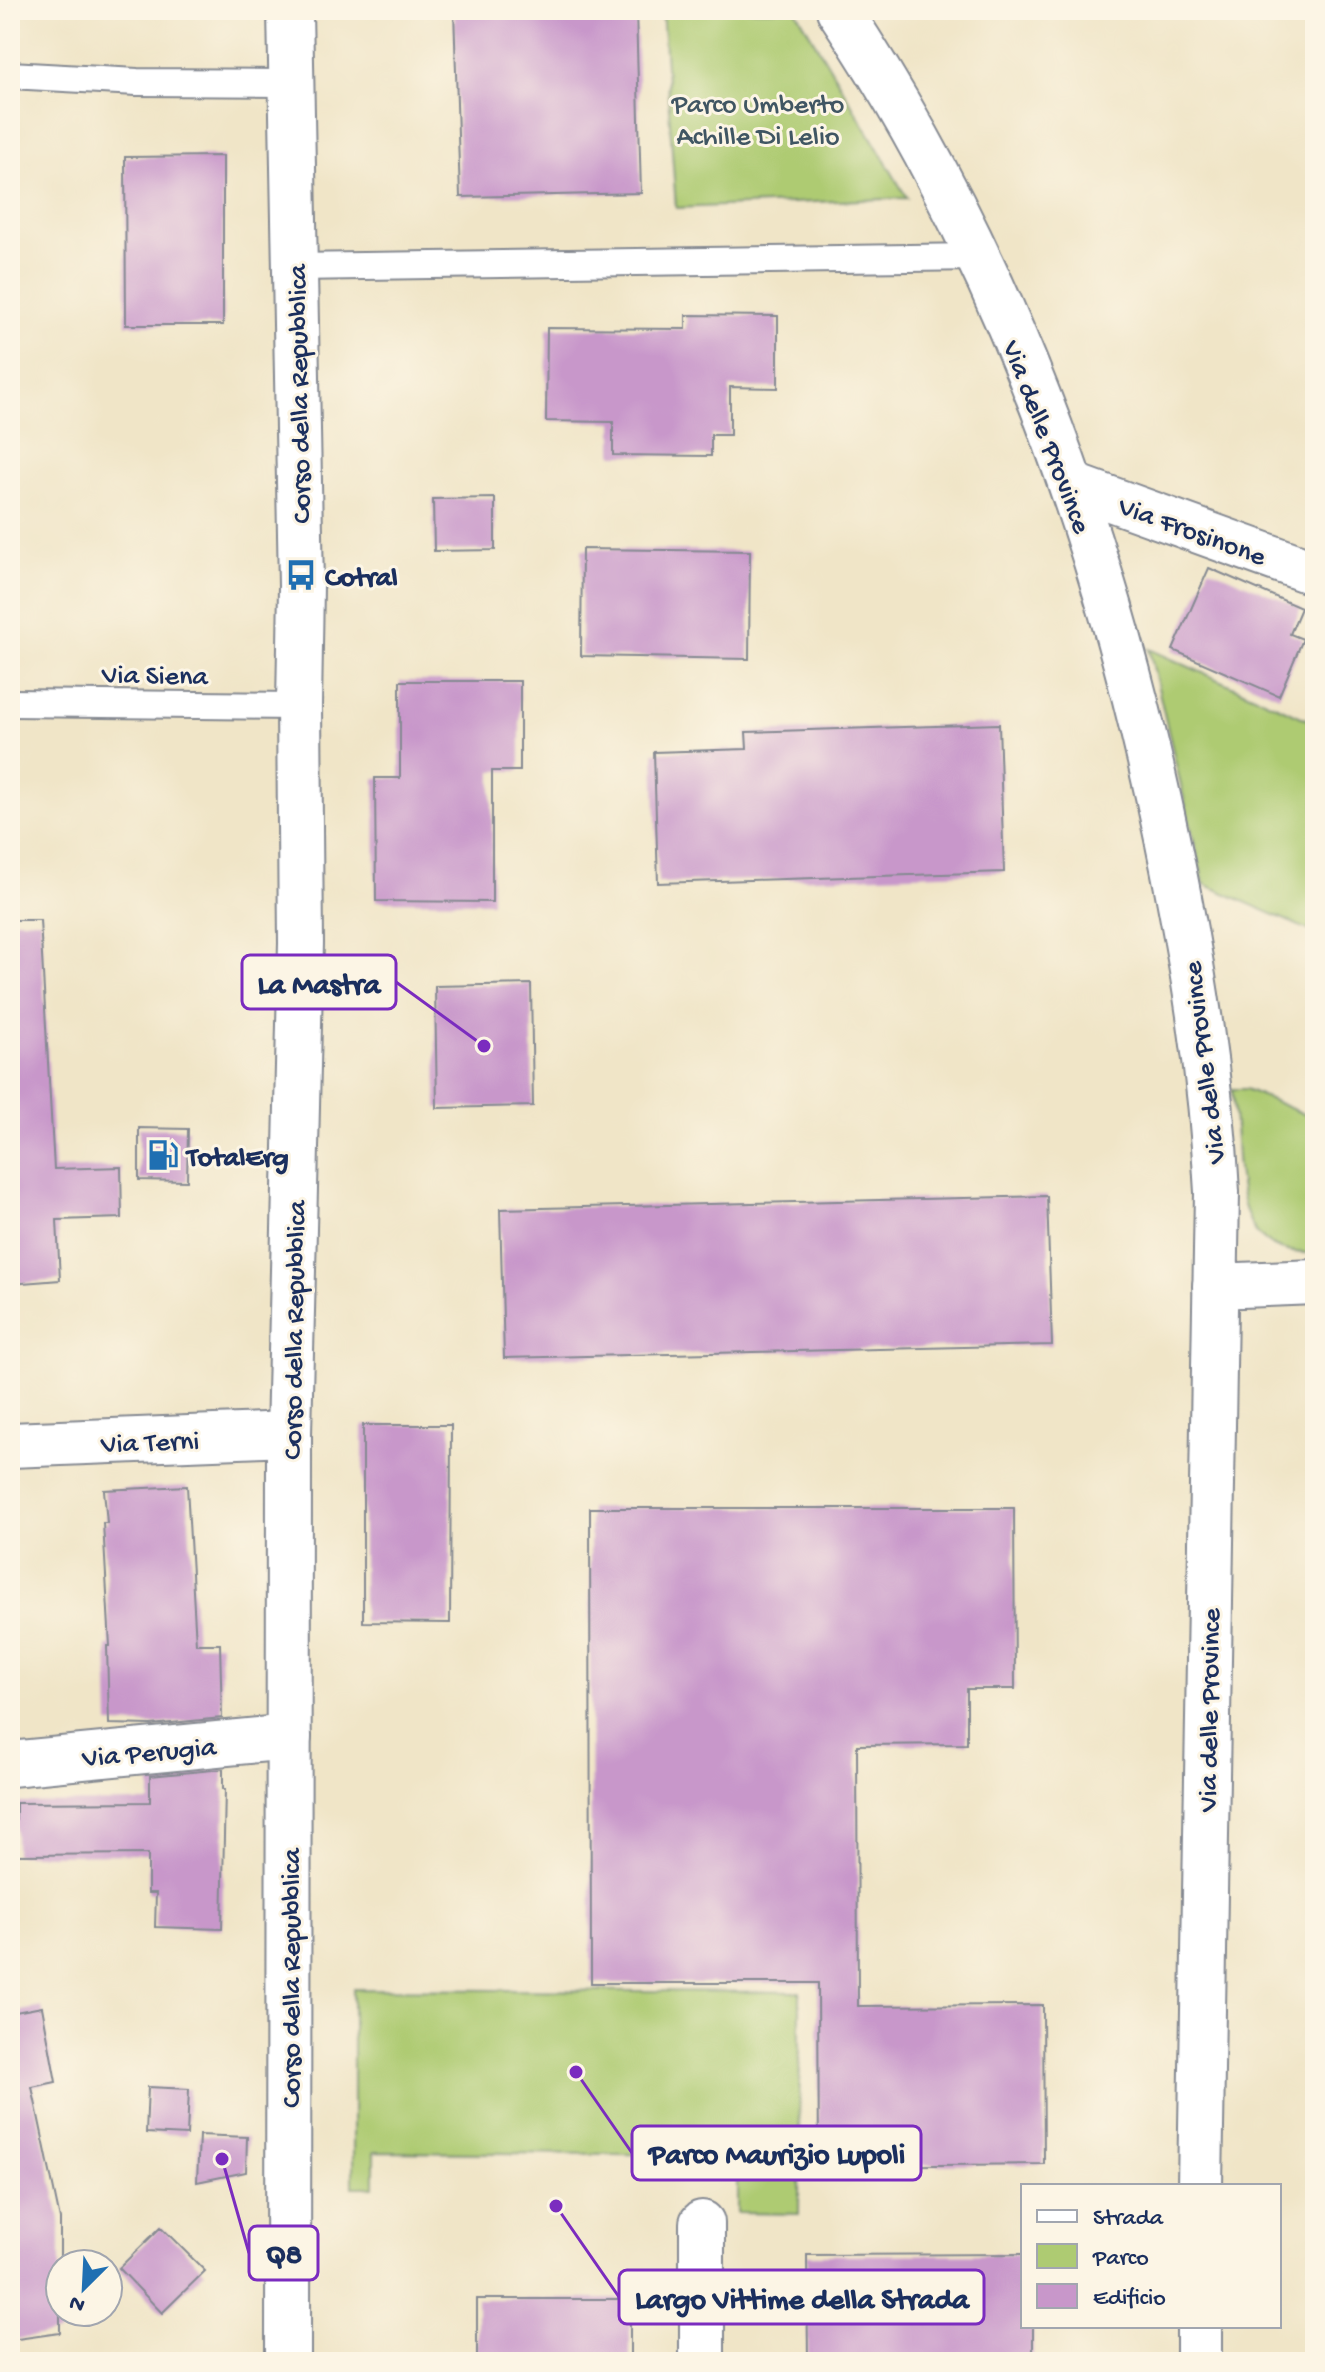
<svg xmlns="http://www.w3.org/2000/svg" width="1325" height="2372" font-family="'Gochi Hand',sans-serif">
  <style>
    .green { fill: #aecb72; stroke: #647d68; stroke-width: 2 }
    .building { fill: #c897ca }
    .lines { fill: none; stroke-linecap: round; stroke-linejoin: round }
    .service-casing { stroke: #868a92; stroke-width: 30 }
    .minor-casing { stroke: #868a92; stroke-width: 48 }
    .tertiary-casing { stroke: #868a92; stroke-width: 48 }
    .secondary-casing { stroke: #868a92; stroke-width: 48 }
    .service { stroke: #fff; stroke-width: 26 }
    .minor { stroke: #fff; stroke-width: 44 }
    .tertiary { stroke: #fff; stroke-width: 44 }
    .secondary { stroke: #fff; stroke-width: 44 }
    .labels { text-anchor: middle; stroke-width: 6; stroke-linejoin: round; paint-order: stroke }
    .park-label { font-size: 28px; fill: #405663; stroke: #fcf5e5 }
    .street-label { font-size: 28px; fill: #1b2f5e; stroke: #fcf5e5 }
    .poi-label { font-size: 28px; font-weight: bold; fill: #1b2f5e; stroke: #fcf5e5; text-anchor: start }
    .leader { fill: none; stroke: #7b2cbf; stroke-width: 3 }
    .callout-dot { fill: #7b2cbf; stroke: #fcf5e5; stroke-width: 3 }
    .callout { fill: #fcf5e5; stroke: #7b2cbf; stroke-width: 3 }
    .callout-label { font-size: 30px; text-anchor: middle; font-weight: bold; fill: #1b2f5e }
  </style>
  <rect width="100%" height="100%" fill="#fcf5e5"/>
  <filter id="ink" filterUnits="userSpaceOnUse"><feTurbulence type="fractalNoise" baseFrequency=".0125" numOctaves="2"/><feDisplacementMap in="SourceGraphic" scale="16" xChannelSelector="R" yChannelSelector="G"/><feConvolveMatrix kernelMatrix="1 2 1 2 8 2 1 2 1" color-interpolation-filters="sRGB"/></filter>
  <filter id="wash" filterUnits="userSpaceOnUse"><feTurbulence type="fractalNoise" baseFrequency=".006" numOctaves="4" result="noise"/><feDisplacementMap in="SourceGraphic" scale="32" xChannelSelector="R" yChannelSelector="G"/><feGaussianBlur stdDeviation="1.8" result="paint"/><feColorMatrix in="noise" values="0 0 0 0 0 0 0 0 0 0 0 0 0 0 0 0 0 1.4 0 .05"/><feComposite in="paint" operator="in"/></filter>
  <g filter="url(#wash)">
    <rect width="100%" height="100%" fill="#f0e5c7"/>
    <path class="green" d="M 662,10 L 796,10 L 907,198 L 676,208 Z
      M 1149,649 L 1315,723 L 1315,933 L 1204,884 Z
      M 1232,1089 L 1246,1089 L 1315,1119 L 1315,1253 C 1248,1256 1242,1212 1237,1158 C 1236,1135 1234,1112 1232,1089 Z
      M 353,1989 L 800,1992 L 799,2214 L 737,2213 L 737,2155 L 374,2152 L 374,2187 L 353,2187 Z"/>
    <g id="blocks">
      <path class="building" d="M 454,10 L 636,10 L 641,193 L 460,197 Z
        M 223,156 L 223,325 L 126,325 L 125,157 Z
        M 686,315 L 778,316 L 778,388 L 730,387 L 730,435 L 711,435 L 711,456 L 613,455 L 613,422 L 546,421 L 547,328 L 686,329 Z
        M 495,498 L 495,550 L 434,551 L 433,499 Z
        M 582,549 L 750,551 L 749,659 L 581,656 Z
        M 1209,568 L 1301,608 L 1290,634 L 1303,639 L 1279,696 L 1173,650 Z
        M 400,681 L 520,681 L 520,771 L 492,771 L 492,902 L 376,901 L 375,778 L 400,778 Z
        M 999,724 L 1004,872 L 658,883 L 654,752 L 747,749 L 746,732 Z
        M 10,920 L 40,920 L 54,1169 L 121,1167 L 122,1218 L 57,1220 L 60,1280 L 10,1284 Z
        M 531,984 L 533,1106 L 437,1108 L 435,986 Z
        M 139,1128 L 188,1129 L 187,1181 L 139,1180 Z
        M 1047,1196 L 1052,1345 L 504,1358 L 500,1209 Z
        M 363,1425 L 451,1425 L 450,1623 L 363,1622 Z
        M 187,1486 L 196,1644 L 220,1644 L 222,1718 L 151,1725 L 109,1724 L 107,1646 L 110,1646 L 103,1523 L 107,1523 L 104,1490 Z
        M 590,1508 L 1014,1508 L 1015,1689 L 967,1689 L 967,1744 L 857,1745 L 858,2006 L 1043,2005 L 1044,2164 L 819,2166 L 818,1983 L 591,1983 Z
        M 223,1769 L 223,1789 L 225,1789 L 222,1929 L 155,1927 L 156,1893 L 148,1893 L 148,1854 L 16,1855 L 16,1803 L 150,1802 L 150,1776 Z
        M 42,2007 L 56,2082 L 32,2087 L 60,2219 L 60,2333 L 10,2340 L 10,2013 Z
        M 148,2087 L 189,2089 L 187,2135 L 146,2133 Z
        M 199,2135 L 247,2137 L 246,2172 L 197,2182 Z
        M 161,2227 L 205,2271 L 162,2313 L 119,2268 Z
        M 1023,2254 L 1023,2326 L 1033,2326 L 1033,2362 L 808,2362 L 807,2255 Z
        M 477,2299 L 630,2299 L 630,2362 L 477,2362 Z"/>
    </g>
  </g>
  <g filter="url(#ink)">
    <use href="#blocks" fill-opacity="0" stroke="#868a92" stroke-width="2"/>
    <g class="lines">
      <defs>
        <path id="service" d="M 10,75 L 137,82 L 290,83
          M 294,267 L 978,257
          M 10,703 L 299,706"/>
        <path id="minor" d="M 1072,485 L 1315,573
          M 1215,1286 L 1315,1282
          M 10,1445 L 289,1434
          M 10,1764 L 289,1737
          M 702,2362 L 702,2223"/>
        <path id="tertiary" d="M 288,2362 L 289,1434 L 301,943 L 299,706 L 301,586 L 290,10"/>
        <path id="secondary" d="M 839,10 C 1006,260 1108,550 1168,843 C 1192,959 1211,1074 1217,1192 L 1200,2186
          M 1199,2362 L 1199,2326"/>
      </defs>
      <use href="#service" class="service-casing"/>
      <use href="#minor" class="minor-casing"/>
      <use href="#tertiary" class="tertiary-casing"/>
      <use href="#secondary" class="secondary-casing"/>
      <use href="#service" class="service"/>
      <use href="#minor" class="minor"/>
      <use href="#tertiary" class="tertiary"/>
      <use href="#secondary" class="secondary"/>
    </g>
  </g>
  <defs>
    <symbol id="bus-bare" viewBox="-9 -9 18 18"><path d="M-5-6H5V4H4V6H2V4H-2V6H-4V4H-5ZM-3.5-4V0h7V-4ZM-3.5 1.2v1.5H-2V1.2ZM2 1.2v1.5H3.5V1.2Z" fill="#1f6fb2" stroke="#fcf5e5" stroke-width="2.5" paint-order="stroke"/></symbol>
    <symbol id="fuel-bare" viewBox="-9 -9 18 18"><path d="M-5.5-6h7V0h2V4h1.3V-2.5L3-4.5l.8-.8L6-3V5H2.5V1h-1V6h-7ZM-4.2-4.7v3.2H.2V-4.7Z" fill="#1f6fb2" stroke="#fcf5e5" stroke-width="2.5" paint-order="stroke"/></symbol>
  </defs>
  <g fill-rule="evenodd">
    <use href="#bus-bare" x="279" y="553" width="44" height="44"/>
    <use href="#fuel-bare" x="141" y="1133" width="44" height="44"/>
  </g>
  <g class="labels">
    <g class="park-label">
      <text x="758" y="112">Parco Umberto<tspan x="758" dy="32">Achille Di Lelio</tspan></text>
    </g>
    <g class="street-label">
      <text transform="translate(297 394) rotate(-91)" y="10">Corso della Repubblica</text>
      <text transform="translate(1049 436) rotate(69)" y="10">Via delle Province</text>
      <text transform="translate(1193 529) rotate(20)" y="10">Via Frosinone</text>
      <text transform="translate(155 673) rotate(1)" y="10">Via Siena</text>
      <text transform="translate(1202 1063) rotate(-97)" y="10">Via delle Province</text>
      <text transform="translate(292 1330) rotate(-89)" y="10">Corso della Repubblica</text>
      <text transform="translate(150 1440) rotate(-2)" y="10">Via Terni</text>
      <text transform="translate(1207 1710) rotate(-89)" y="10">Via delle Province</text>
      <text transform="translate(149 1750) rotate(-5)" y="10">Via Perugia</text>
      <text transform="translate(289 1978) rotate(-90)" y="10">Corso della Repubblica</text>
    </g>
    <g class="poi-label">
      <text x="325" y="585">Cotral</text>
      <text x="187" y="1165">TotalErg</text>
    </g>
  </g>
  <path class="leader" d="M484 1046L396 982M576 2072L632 2153M222 2159L249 2253M556 2206L619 2297"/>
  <g class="callout-dot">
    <circle cx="484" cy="1046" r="8"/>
    <circle cx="576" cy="2072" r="8"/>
    <circle cx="222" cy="2159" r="8"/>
    <circle cx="556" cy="2206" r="8"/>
  </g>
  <g class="callout">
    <rect x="242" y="955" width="154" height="54" rx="8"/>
    <rect x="632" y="2126" width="289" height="54" rx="8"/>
    <rect x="249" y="2226" width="69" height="54" rx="8"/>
    <rect x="619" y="2270" width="365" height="54" rx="8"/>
  </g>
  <g class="callout-label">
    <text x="319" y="993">La Mastra</text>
    <text x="777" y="2163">Parco Maurizio Lupoli</text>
    <text x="284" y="2263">Q8</text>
    <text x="802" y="2308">Largo Vittime della Strada</text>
  </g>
  <rect width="1325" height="2372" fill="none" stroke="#fcf5e5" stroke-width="40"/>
  <rect x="1021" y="2184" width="260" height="144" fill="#fcf5e5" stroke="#a2a6af" stroke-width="2"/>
  <rect x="1037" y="2210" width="40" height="12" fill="#ffffff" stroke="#a2a6af" stroke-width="2"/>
  <text x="1093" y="2224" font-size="24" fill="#1b2f5e">Strada</text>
  <rect x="1037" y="2244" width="40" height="24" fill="#aecb72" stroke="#a2a6af" stroke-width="2"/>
  <text x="1093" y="2264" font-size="24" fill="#1b2f5e">Parco</text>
  <rect x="1037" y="2284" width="40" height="24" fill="#c897ca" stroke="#a2a6af" stroke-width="2"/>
  <text x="1093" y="2304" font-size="24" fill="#1b2f5e">Edificio</text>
  <g transform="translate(84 2288) rotate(204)"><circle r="38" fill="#fcf5e5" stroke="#a2a6af" stroke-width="2"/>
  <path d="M0-6L14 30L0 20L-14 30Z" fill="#1f6fb2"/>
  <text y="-12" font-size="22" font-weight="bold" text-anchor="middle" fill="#1b2f5e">N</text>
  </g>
</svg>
